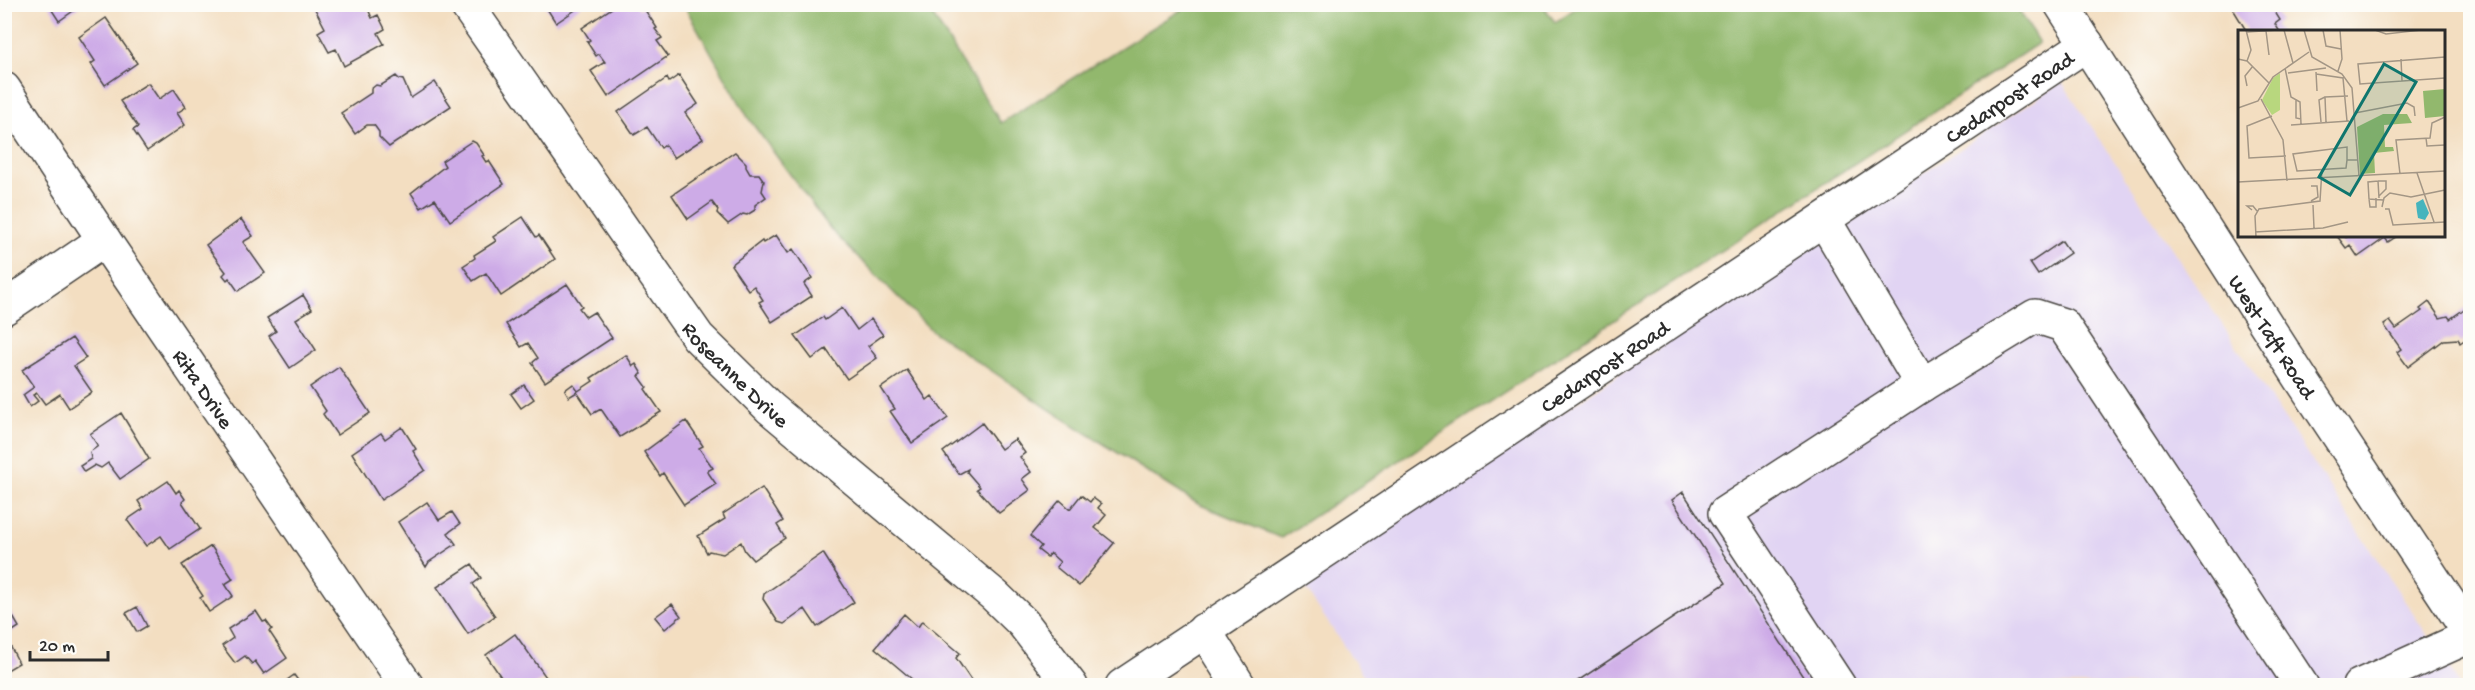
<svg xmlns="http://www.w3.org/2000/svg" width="2475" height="690" font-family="'Gochi Hand',sans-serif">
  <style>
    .built { fill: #e1d4f3 }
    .forest { fill: #92b86d; stroke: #5e724c; stroke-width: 1.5 }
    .building { fill: #cdabe7 }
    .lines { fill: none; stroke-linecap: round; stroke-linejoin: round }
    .minor-casing { stroke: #494642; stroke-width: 36 }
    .major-casing { stroke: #494642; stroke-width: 36 }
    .minor { stroke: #fff; stroke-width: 33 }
    .major { stroke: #fff; stroke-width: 33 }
    .labels { text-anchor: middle; stroke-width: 4.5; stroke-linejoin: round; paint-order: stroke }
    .street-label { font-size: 22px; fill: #2b2b2b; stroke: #fdfcf7 }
    .inset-road { fill: none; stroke: #a39685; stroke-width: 1.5 }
    .view { fill: #0f766e; fill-opacity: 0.15; stroke: #0f766e; stroke-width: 3 }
    .inset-edge { fill: none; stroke: #2b2b2b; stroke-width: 3 }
  </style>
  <rect width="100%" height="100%" fill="#fdfcf7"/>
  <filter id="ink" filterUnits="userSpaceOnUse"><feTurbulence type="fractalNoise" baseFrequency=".0167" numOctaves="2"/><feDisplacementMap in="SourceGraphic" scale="12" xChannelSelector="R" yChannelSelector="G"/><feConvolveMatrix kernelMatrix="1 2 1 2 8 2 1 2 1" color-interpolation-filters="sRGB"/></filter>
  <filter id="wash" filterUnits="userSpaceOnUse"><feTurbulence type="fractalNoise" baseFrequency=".008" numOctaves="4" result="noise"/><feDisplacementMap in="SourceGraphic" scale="24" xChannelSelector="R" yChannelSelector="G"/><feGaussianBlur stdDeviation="1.35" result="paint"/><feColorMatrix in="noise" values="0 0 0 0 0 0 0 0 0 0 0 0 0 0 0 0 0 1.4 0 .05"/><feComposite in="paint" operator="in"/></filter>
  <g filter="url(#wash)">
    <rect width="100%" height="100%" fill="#f3dec1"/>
    <path class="built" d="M 2062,82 L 2460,685 L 1370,685 L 1301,582 L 1316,575 Z"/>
    <path class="forest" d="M 1542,4 L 1555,22 L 1582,4 L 2016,5 L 2039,43 L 1281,538 L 1198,504 L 1049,409 L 932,331 L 832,231 L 749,119 L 684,5 L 926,5 L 1001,123 L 1189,5 Z"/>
    <g id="blocks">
      <path class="building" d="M 48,4 L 83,4 L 59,21 Z
        M 319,4 L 377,4 L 368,9 L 372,18 L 378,15 L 385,29 L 378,33 L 384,44 L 344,66 L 336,49 L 329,52 L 318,32 L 325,28 L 314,7 Z
        M 544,4 L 584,4 L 556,23 Z
        M 618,4 L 636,4 L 639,9 L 643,7 L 657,28 L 655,29 L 662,38 L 657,41 L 668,56 L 608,97 L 591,71 L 605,62 L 599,54 L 596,56 L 587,42 L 590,40 L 582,28 Z
        M 2241,4 L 2270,4 L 2280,20 L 2275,24 L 2280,32 L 2247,32 L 2233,9 Z
        M 106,18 L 137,63 L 105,85 L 91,64 L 95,61 L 79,37 Z
        M 679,75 L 698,104 L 685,113 L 703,139 L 674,158 L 665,145 L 661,148 L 647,127 L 634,135 L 618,112 L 667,78 L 669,82 Z
        M 396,76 L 399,79 L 403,80 L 411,98 L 435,82 L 451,106 L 389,147 L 379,137 L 379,132 L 374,125 L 367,125 L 355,134 L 341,113 L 371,93 L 371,89 L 376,85 L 380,86 Z
        M 148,83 L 159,99 L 174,89 L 186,107 L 177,113 L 185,125 L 147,151 L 133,130 L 138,127 L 120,101 Z
        M 472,141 L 476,143 L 484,155 L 482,156 L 486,162 L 489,161 L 504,184 L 450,221 L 435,199 L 421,208 L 411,193 L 445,166 L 442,161 Z
        M 735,152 L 746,163 L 746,167 L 750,174 L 759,174 L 764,181 L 762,191 L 766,197 L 755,205 L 755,210 L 747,215 L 743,214 L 728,224 L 717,213 L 718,210 L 712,202 L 688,219 L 672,195 Z
        M 523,217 L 536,237 L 539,235 L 555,259 L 501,296 L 486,273 L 473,281 L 463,266 L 475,258 L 474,255 L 496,241 L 493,237 Z
        M 241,219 L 253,236 L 243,242 L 265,273 L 238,291 L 229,278 L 227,280 L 223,275 L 226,272 L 206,245 Z
        M 776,235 L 788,253 L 793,249 L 812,278 L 804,284 L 812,296 L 772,322 L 759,302 L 763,300 L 754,286 L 748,290 L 731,265 L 762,241 L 763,243 Z
        M 2337,236 L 2397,236 L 2388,242 L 2385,238 L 2358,257 L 2350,245 L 2346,248 Z
        M 2062,241 L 2070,253 L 2038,275 L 2030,263 Z
        M 567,284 L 582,306 L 579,308 L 586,317 L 594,312 L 612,338 L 545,382 L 532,363 L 538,358 L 528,343 L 521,347 L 506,324 Z
        M 303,295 L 312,309 L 296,319 L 316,350 L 290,368 L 269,336 L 276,331 L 267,318 Z
        M 2429,302 L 2440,318 L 2448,316 L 2450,319 L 2470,305 L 2470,336 L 2460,343 L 2458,339 L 2444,340 L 2408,367 L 2397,352 L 2401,349 L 2384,325 L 2390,321 L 2396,329 L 2422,311 L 2420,309 Z
        M 842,308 L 857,330 L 871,319 L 883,335 L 868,346 L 877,358 L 847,379 L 826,349 L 812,359 L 795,336 L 823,317 L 825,320 Z
        M 72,338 L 86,358 L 74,366 L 92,392 L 69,408 L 60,394 L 45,404 L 37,393 L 33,395 L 38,401 L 30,407 L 23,395 L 34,387 L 22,370 Z
        M 626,355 L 633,366 L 636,364 L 642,374 L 639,376 L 647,387 L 645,389 L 661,412 L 620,437 L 601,409 L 592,414 L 577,392 L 569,397 L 565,390 L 573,384 L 578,391 L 593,381 L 591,378 Z
        M 339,367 L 370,413 L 337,435 L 323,414 L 326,411 L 310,387 Z
        M 907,370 L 927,400 L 932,396 L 948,418 L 912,443 L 890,411 L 895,409 L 881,388 Z
        M 524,385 L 534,399 L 521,408 L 511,394 Z
        M 121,413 L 149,459 L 120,479 L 108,463 L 101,468 L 95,465 L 84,472 L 80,466 L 91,459 L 90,452 L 98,446 L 90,434 Z
        M 686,421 L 703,446 L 699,448 L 713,468 L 707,471 L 716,484 L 684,505 L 663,473 L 660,476 L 644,452 Z
        M 982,423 L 1001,449 L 1015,439 L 1025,453 L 1020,457 L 1031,472 L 1022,479 L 1030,490 L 999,513 L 977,489 L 980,487 L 967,472 L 968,469 L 959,474 L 943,452 Z
        M 402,427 L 416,449 L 413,451 L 425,470 L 381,500 L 352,453 L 381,433 L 385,439 Z
        M 168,481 L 176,493 L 179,490 L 185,499 L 182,502 L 200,529 L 170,549 L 161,536 L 146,546 L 127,520 L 143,509 L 138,501 Z
        M 762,488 L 783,521 L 777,525 L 785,538 L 753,560 L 745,551 L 741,542 L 723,554 L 709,551 L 707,553 L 698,536 L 725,519 L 723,514 Z
        M 1683,492 L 1809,686 L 1570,686 L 1726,583 L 1672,500 Z
        M 1081,495 L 1090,502 L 1093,498 L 1101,504 L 1098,508 L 1106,515 L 1095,528 L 1114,543 L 1079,586 L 1056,567 L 1060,562 L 1050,553 L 1047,557 L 1038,550 L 1041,546 L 1030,536 L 1060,500 L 1070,509 Z
        M 427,502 L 439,520 L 452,512 L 460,524 L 448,533 L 456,544 L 429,562 L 426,567 L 398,522 Z
        M 211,546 L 233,579 L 225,584 L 233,596 L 209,612 L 200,598 L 203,596 L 182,565 Z
        M 823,553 L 854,602 L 817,627 L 805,609 L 784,624 L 778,622 L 763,599 L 764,594 Z
        M 472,564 L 481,578 L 473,584 L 495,616 L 468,634 L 437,587 Z
        M 672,604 L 681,616 L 665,629 L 655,617 Z
        M 137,607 L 147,626 L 137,632 L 126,613 Z
        M 9,610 L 19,627 L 5,636 L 19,663 L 4,672 L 4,613 Z
        M 256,611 L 263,622 L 266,621 L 272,629 L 269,631 L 287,658 L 264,674 L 255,661 L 252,664 L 245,656 L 235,663 L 222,646 L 233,638 L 228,629 Z
        M 904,614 L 918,627 L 922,621 L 960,653 L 956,658 L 975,686 L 908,686 L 913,680 L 875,648 Z
        M 515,634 L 546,677 L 534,686 L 502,686 L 498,679 L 501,677 L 486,655 Z
        M 294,675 L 302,686 L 279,686 Z"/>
    </g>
  </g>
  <g filter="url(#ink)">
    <use href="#blocks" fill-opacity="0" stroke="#494642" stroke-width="1.5"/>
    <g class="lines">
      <defs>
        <g id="minor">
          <path id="s1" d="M 466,4 L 698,337 L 770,408 L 995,596 L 1023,623 L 1071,686"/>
          <path id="s2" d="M 4,89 L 104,240 L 407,686"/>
          <path d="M 1824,220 L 1922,385"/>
          <path d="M 4,308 L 104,240"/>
          <path d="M 1204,630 L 1239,686"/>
          <path id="s3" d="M 1122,686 L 2087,44"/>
          <path d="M 1839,686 L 1725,513 L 1922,385 L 2035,316 L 2063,325 L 2302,686"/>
          <path d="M 2359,686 L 2470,636"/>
        </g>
        <g id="major">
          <path id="s4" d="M 2061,4 L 2301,379 L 2470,634"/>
        </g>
      </defs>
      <use href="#minor" class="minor-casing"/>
      <use href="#major" class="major-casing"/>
      <use href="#minor" class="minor"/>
      <use href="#major" class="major"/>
    </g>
  </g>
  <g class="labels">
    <g class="street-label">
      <text dy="8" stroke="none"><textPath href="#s3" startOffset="1065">Cedarpost Road</textPath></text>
      <text dy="8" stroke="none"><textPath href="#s4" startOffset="394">West Taft Road</textPath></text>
      <text dy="8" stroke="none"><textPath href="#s3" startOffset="579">Cedarpost Road</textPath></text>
      <text dy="8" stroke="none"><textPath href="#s1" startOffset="459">Roseanne Drive</textPath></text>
      <text dy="8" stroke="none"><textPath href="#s2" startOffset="360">Rita Drive</textPath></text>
    </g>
  </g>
  <g transform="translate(2238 30)">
    <rect width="207" height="207" fill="#f3dec1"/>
    <path d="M 42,43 L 42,80 L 34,85 L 24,70 L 35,48 Z" fill="#b8d77e"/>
    <path d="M 207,59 L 207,86 L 187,88 L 185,61 ZM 145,84 L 169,84 L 174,93 L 146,95 L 147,117 L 155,117 L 156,121 L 136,123 L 137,143 L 122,144 L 119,97 Z" fill="#92b86d"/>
    <path d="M 185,169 L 191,183 L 187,190 L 180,188 L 179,182 L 178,173 Z" fill="#45b4bd"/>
    <path class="inset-road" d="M 8,0 L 13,20 L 9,31M 46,0 L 55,33M 66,0 L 74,27 L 104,44 L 114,58 L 121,146M 85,0 L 88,16 L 103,19M 137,0 L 148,4 L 183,0M 28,1 L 31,25M 9,2 L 40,0M 207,27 L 120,34 L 122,54 L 207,48M 0,29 L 9,31 L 31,53M 163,29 L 164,51M 47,38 L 53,67 L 62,72 L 63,94M 100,41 L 104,29 L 102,0M 78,42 L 79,61M 50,43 L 88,38M 78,44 L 105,48 L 109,91M 9,56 L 7,46 L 15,36M 23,69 L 45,110 L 49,151M 58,69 L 58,88 L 63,89M 0,78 L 20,71 L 35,47 L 71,22M 117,83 L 169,73 L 176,77 L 177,86M 34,86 L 9,96 L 11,128 L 48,126M 83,92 L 81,70 L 87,67M 88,92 L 87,67 L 110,66M 53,95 L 111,91M 188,108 L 189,116 L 207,115M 109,130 L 109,117 L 55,124 L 59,141 L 108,138 L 109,130 L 120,130M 179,143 L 196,192M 162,144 L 158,110 L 192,108 L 194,93 L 207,87M 140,151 L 148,151 L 148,159 L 141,166M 0,152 L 207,141M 73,156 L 79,156 L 80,167 L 73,171M 141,168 L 140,151 L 130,152 L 131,169 L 145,170M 131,169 L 132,177 L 138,177 L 138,168M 75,175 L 76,198M 144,177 L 146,168 L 152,163 L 173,167 L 207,160M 147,179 L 151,179 L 155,195 L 207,192M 14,180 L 9,176 L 15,176 L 19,181M 17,202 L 85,198 L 110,192M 18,207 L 17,186 L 21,179 L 82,171 L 84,139"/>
    <path class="view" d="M 146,34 L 178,52 L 112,165 L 81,147 Z"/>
    <rect width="207" height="207" class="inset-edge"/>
  </g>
  <rect width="2475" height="690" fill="none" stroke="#fdfcf7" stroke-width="24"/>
  <path d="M30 651v9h78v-9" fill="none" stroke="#2b2b2b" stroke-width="3"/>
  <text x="39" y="651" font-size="18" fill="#2b2b2b" stroke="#fdfcf7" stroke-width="4.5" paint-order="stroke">20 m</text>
</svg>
